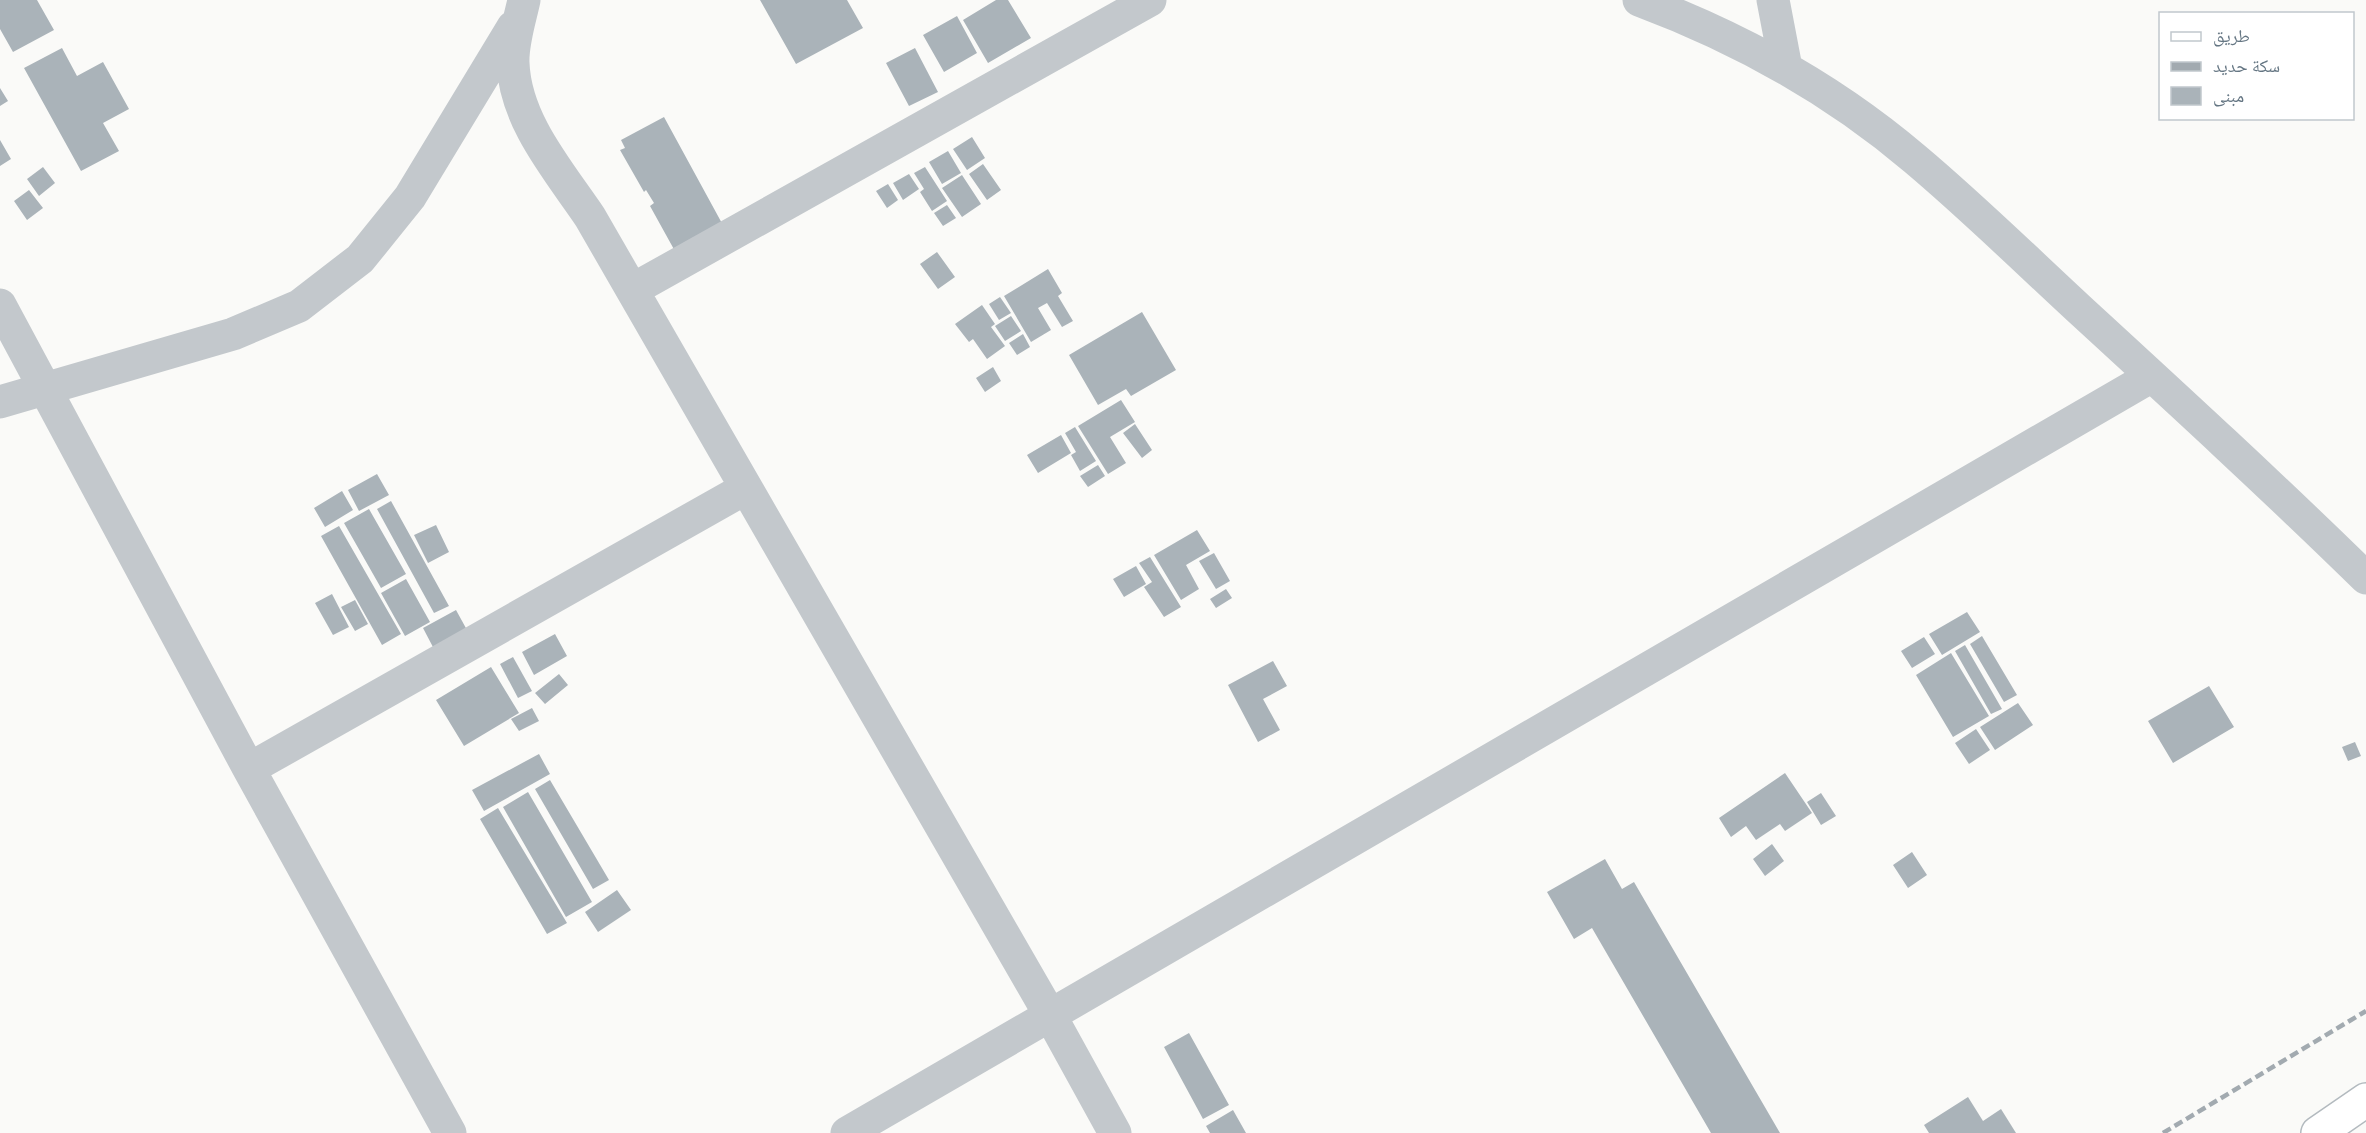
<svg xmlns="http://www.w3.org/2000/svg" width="2366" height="1133" font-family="Karla,'Noto Naskh Arabic',sans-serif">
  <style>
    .building { fill: #aab3b9 }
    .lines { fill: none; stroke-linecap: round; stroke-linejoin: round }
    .secondary-casing { stroke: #b3babf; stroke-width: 36 }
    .street { stroke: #c3c8cc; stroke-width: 33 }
    .secondary { stroke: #fff; stroke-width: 33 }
    .rail { stroke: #a2aab0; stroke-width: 4.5; stroke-dasharray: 9 4.5; stroke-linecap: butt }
  </style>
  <rect width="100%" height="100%" fill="#fafaf8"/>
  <path class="building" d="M 0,0 L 37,0 L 54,30 L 13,52 L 0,29 Z
    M 760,0 L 847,0 L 863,28 L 796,64 Z
    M 996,0 L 1008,0 L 1031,38 L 988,63 L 963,20 Z
    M 957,16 L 977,53 L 944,72 L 923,35 Z
    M 62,48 L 77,76 L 103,62 L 129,109 L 103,123 L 119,151 L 81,171 L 24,68 Z
    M 915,48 L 938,92 L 909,106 L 886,63 Z
    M 0,88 L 8,101 L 0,106 Z
    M 664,117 L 724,227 L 676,253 L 650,206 L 654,203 L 646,190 L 644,192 L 620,150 L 625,148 L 621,140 Z
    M 972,137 L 985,158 L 967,170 L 953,149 Z
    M 0,140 L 11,159 L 0,166 Z
    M 948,151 L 961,173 L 942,184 L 929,162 Z
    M 983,164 L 1001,190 L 987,200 L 969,174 Z
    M 43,167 L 55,183 L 39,196 L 27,179 Z
    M 925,167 L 947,201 L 932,211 L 920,192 L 924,189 L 914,173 Z
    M 909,174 L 919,189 L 903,200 L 893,183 Z
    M 962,175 L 981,204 L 962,217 L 942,188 Z
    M 888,184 L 898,200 L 887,208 L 876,191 Z
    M 29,190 L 43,208 L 27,220 L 14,201 Z
    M 947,205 L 956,218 L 943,226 L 934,213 Z
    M 937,252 L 955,277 L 938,289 L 920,264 Z
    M 1048,269 L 1062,293 L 1058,296 L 1073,321 L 1062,327 L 1047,303 L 1038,308 L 1051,330 L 1031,342 L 1004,296 Z
    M 1000,297 L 1011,313 L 999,320 L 989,304 Z
    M 982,305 L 995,324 L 991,327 L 1005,346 L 987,359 L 973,339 L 969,342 L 955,324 Z
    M 1142,312 L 1176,370 L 1131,396 L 1126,389 L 1098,405 L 1069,355 Z
    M 1011,316 L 1021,331 L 1005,341 L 995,326 Z
    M 1023,334 L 1030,347 L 1017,355 L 1009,343 Z
    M 993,367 L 1001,381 L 985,392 L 976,378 Z
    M 1121,400 L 1135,422 L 1110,437 L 1126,463 L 1108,474 L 1078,426 Z
    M 1135,424 L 1152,450 L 1142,458 L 1123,433 Z
    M 1075,427 L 1096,461 L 1080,471 L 1071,455 L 1076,452 L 1065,433 Z
    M 1061,435 L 1071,453 L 1038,473 L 1027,455 Z
    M 1098,465 L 1105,476 L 1088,487 L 1080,476 Z
    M 377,474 L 389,495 L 359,511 L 348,490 Z
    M 342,491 L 353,510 L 325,527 L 314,508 Z
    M 391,501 L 449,606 L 434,613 L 377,509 Z
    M 369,509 L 406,574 L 381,588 L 344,523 Z
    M 436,525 L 449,552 L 428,563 L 414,535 Z
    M 339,526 L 401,634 L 382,645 L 321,536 Z
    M 1197,530 L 1210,551 L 1186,565 L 1199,589 L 1181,600 L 1154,555 Z
    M 1214,553 L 1230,581 L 1216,589 L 1199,561 Z
    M 1150,557 L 1181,607 L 1164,617 L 1144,587 L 1152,582 L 1139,563 Z
    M 1136,566 L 1146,584 L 1124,597 L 1113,579 Z
    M 406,579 L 430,622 L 405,636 L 381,593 Z
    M 1226,589 L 1232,598 L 1216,608 L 1210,599 Z
    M 332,594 L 349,627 L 333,635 L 315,603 Z
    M 355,600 L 368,624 L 355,631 L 341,607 Z
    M 456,610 L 467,630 L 434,649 L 423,628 Z
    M 1967,612 L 1980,632 L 1942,655 L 1929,634 Z
    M 555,634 L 567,656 L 534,675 L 522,652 Z
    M 1982,636 L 2017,695 L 2004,702 L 1970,644 Z
    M 1924,637 L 1935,654 L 1912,668 L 1901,651 Z
    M 1965,645 L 2002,709 L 1991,714 L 1955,651 Z
    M 1951,653 L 1989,716 L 1953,737 L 1916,675 Z
    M 513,657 L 532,691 L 518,698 L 500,664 Z
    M 1273,661 L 1287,686 L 1263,699 L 1280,730 L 1258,742 L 1228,685 Z
    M 491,667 L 519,713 L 464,746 L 436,700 Z
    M 559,674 L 568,685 L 545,704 L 535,693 Z
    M 2209,686 L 2234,727 L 2173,763 L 2148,721 Z
    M 2018,703 L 2033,725 L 1995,750 L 1980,727 Z
    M 532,708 L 539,721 L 519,731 L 511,719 Z
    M 1976,729 L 1990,750 L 1969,764 L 1955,743 Z
    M 2355,742 L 2361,756 L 2348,761 L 2342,747 Z
    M 539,754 L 550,774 L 484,811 L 472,790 Z
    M 1785,773 L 1812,813 L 1785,831 L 1780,824 L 1756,840 L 1746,826 L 1731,837 L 1719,818 Z
    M 550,780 L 609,880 L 593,889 L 535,789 Z
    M 528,792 L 592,902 L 566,917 L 503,807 Z
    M 1821,793 L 1836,816 L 1821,825 L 1807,802 Z
    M 498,808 L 567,923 L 547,934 L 480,819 Z
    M 1772,844 L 1784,861 L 1765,876 L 1753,859 Z
    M 1912,852 L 1927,875 L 1908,888 L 1893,865 Z
    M 1605,859 L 1622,889 L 1634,882 L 1780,1133 L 1711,1133 L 1592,928 L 1574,939 L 1547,892 Z
    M 617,890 L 631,910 L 598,932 L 585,912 Z
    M 1189,1033 L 1229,1105 L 1203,1119 L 1164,1047 Z
    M 1968,1097 L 1983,1121 L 2001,1109 L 2016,1133 L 1929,1133 L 1924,1125 Z
    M 1233,1110 L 1246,1133 L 1210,1133 L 1206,1126 Z"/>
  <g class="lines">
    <defs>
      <path id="secondary" d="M 2318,1133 L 2366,1100"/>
    </defs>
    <use href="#secondary" class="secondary-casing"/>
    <path class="street" d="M 524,0 C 520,19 512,43 513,63 C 515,121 559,171 590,217 L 1050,1015 L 1115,1133
      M 1639,0 C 1738,37 1834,90 1915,159 C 1971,206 2024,258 2078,308 C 2175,397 2272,486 2366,578
      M 1773,0 L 1786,68
      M 632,290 L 1150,0
      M 0,305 L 249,769 L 450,1133
      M 0,402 L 233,334 L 299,306 L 360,259 L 410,197 L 513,27
      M 249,769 L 746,488
      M 847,1133 L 2152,376"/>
    <use href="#secondary" class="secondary"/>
    <path class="rail" d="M 2163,1133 L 2366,1011"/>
  </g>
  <rect x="2159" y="12" width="195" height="108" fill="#ffffff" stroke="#c1c8cd" stroke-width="1.5"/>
  <rect x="2171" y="32" width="30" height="9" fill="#ffffff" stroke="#c1c8cd" stroke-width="1.5"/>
  <text x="2213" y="42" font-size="18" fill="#657683">طريق</text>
  <rect x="2171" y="62" width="30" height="9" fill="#a2aab0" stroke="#c1c8cd" stroke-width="1.5"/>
  <text x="2213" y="72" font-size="18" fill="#657683">سكة حديد</text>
  <rect x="2171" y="87" width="30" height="18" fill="#aab3b9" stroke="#c1c8cd" stroke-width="1.5"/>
  <text x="2213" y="102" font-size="18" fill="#657683">مبنى</text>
</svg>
